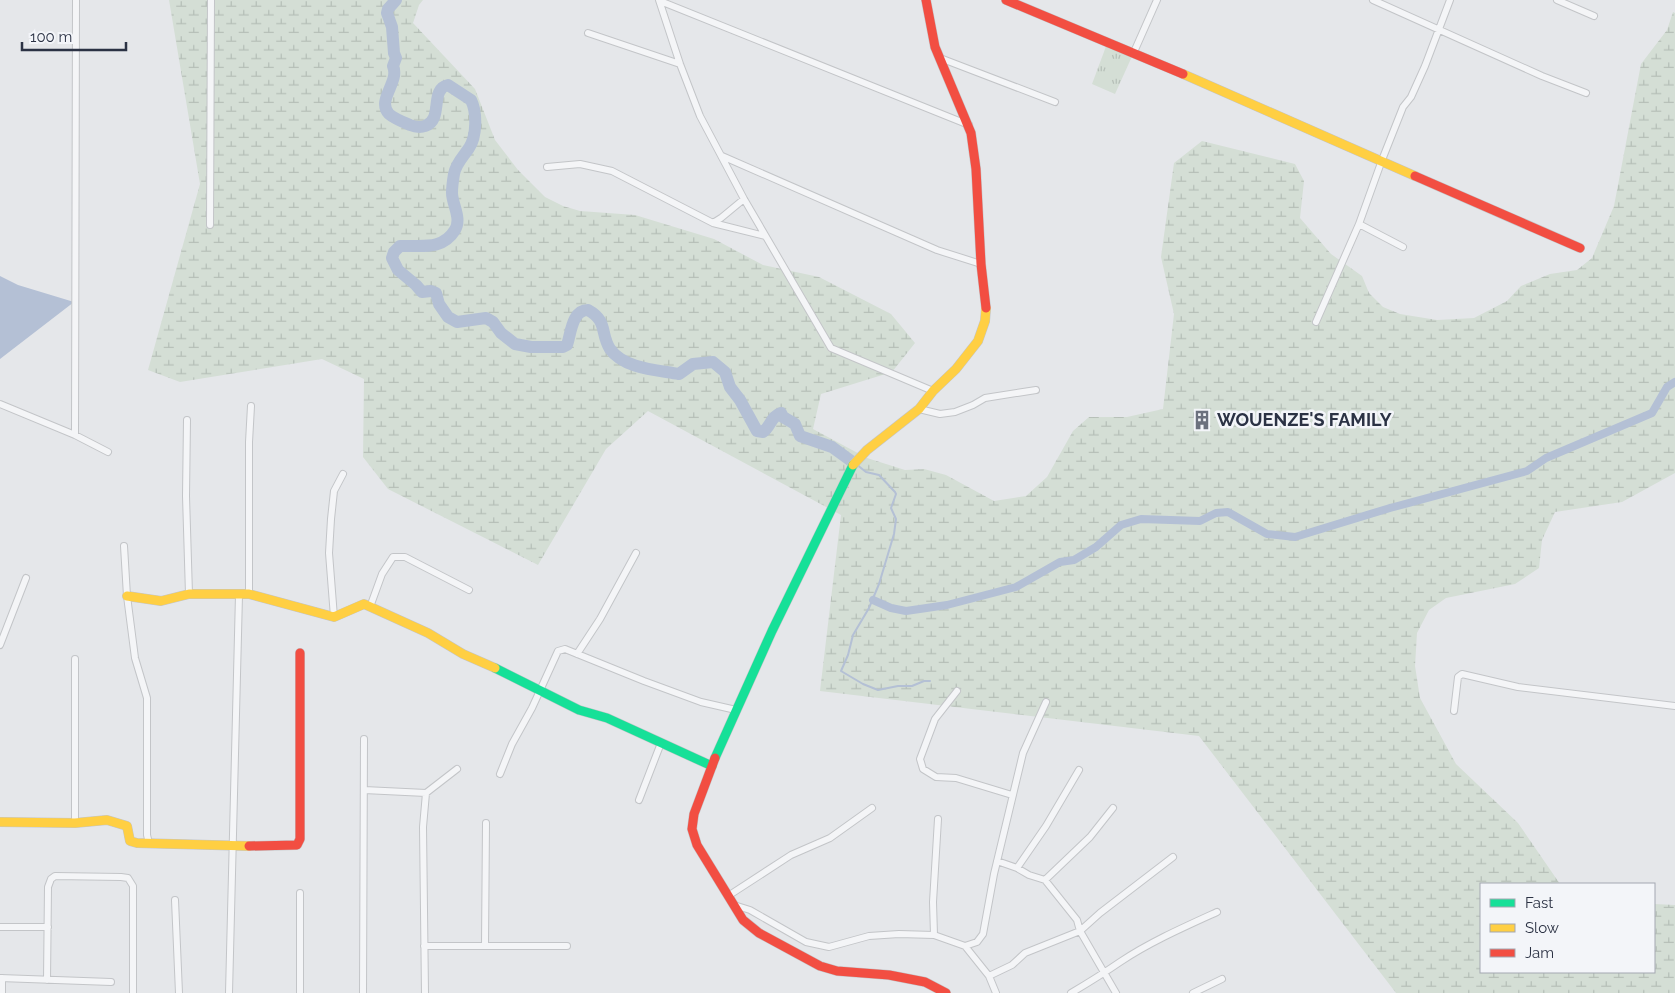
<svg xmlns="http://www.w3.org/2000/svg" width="1675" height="993" font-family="Raleway,sans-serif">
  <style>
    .grass { fill: url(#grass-tufts) }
    .wetland { fill: url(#wetland-marsh) }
    .water { fill: #b4c0d5 }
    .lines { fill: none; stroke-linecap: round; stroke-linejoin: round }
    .stream { stroke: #b4c0d5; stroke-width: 2 }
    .canal { stroke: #b4c0d5; stroke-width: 8 }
    .river { stroke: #b4c0d5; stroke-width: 12 }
    .street-casing { stroke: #c3c5c8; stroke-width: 8 }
    .fast-casing { stroke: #c3c5c8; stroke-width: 10 }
    .slow-casing { stroke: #c3c5c8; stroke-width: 10 }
    .jam-casing { stroke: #c3c5c8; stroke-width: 10 }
    .street { stroke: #f4f5f7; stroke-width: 6 }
    .fast { stroke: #16e098; stroke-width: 9 }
    .slow { stroke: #ffcf43; stroke-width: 9 }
    .jam { stroke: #f24e42; stroke-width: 9 }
    .labels { text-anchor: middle; stroke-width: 5; stroke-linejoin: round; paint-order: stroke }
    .poi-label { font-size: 18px; font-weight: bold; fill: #2b3244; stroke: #f3f5f9; text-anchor: start }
  </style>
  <defs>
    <pattern id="grass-tufts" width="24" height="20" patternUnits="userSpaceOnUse" patternTransform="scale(1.25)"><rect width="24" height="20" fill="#d4ded5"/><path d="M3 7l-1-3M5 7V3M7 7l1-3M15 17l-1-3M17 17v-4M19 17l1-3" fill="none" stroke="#b6bfb8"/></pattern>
    <pattern id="wetland-marsh" width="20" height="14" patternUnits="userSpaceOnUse" patternTransform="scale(1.25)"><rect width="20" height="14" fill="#d4ded5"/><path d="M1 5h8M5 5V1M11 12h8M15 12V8" fill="none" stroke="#b6bfb8"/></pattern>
  </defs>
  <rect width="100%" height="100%" fill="#e5e7ea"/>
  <path class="grass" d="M 1108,41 L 1134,52 L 1115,94 L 1092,84 Z"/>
  <path class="wetland" d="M 169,0 L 423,0 L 419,5 L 413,23 L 475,89 L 495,140 L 518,170 L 545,197 L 563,206 L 580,211 L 635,215 L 714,239 L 763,265 L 819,277 L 891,314 L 915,343 L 892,372 L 821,394 L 813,429 L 867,458 L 905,470 L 924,469 L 946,475 L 994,501 L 1026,496 L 1047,477 L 1073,431 L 1089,417 L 1127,417 L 1163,409 L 1174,314 L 1161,257 L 1174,163 L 1202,141 L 1295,164 L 1304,181 L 1300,218 L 1331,254 L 1362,276 L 1369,293 L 1383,307 L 1400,314 L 1437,320 L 1474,318 L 1507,301 L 1521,286 L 1550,274 L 1577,270 L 1592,258 L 1614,206 L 1641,64 L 1667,30 L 1673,12 L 1675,13 L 1675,473 L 1622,502 L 1555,512 L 1542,540 L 1539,568 L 1515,584 L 1446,598 L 1429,610 L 1417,633 L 1415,666 L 1420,698 L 1456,764 L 1518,823 L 1560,884 L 1481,884 L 1481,972 L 1654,972 L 1654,904 L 1675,905 L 1675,993 L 1396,993 L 1199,736 L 820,691 L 841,515 L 648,411 L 606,449 L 538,565 L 388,489 L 363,457 L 364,379 L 322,359 L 180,382 L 148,370 L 200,184 Z"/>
  <path class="water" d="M 0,276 L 18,285 L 74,302 L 0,359 Z"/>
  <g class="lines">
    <path class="stream" d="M 856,464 L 866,472 L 879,475 L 895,492 L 896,494 L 891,508 L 896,519 L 894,534 L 879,584 L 869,608 L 853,635 L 848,655 L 841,671 L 863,684 L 878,690 L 898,686 L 912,686 L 924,681 L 930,681"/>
    <path class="canal" d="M 873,600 L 891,608 L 906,611 L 947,605 L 1016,587 L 1060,562 L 1074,560 L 1096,547 L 1121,525 L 1141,519 L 1200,521 L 1216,513 L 1228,512 L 1267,534 L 1295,537 L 1390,508 L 1527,471 L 1546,458 L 1652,413 L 1667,387 L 1675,382"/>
    <path class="river" d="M 396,0 L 388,9 L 387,13 L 392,27 L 394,53 L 396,58 L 393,66 C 400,82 376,100 389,114 C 395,119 403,122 410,125 C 415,127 420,128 425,126 C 444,120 429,89 448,85 L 471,100 C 477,112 477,136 469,148 C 464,156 456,163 454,174 C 453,180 452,186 452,193 C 452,204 462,218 455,230 C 442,251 421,245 400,246 L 394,252 L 392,258 L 398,270 L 416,285 L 422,292 L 431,291 L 436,293 L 439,304 L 448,317 L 457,322 L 486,318 L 493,322 L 501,333 L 515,344 L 531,347 L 563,347 L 567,345 C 571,333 572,310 588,310 C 608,321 600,333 610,349 C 624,369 658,370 679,374 L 693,364 L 713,362 L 725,372 L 730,387 L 740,400 L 757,431 L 763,432 C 771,426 771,416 781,413 L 783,417 L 795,424 L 800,436 L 832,447 L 854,463"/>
    <defs>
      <path id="street" d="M 659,0 L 680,64 L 700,116 L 744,199 L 831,348 L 933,391
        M 1373,0 L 1542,76 L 1586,93
        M 1557,0 L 1594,16
        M 660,1 L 969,125
        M 588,33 L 680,64
        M 1134,52 L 1157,0
        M 940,58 L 1055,102
        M 722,156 L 937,250 L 981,264
        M 547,167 L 580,164 L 612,171 L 713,223 L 765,236
        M 713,223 L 721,218 L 744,199
        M 1359,224 L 1403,247
        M 210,225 L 211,0
        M 1316,322 L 1359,224 L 1382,160 L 1403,107 L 1411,97 L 1425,66 L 1450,0
        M 0,404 L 75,435 L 108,452
        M 919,409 L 940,414 L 955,412 L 973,405 L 985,398 L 1036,390
        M 187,420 L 186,496 L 189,594
        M 75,435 L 76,0
        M 124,546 L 127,596 L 135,658 L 147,698 L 147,835 L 149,843
        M 249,594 L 249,442 L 251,406
        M 370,607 L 382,574 L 393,557 L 405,557 L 469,590
        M 334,617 L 329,553 L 331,519 L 334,491 L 343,474
        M 0,645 L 26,578
        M 577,654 L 600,619 L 636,553
        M 957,691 L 935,719 L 920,759 L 923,769 L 936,777 L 956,778 L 1012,795
        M 1454,711 L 1458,677 L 1462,674 L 1518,687 L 1675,706
        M 500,774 L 512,744 L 532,708 L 558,651 L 565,649 L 644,681 L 701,702 L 736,710
        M 364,790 L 426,793
        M 639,800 L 661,743
        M 75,823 L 75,659
        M 997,861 L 1017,868 L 1029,875 L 1045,880 L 1077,920 L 1080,931 L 1116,993
        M 1017,868 L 1046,826 L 1079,770
        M 1045,880 L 1090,837 L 1113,808
        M 300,893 L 300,993
        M 728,896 L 791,855 L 830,838 L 872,808
        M 175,900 L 179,993
        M 734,905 L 750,910 L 806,942 L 829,947 L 869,936 L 899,934 L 934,935 L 965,946 L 989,976 L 996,993
        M 0,927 L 48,927
        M 934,935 L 933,902 L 938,819
        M 485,945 L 486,823
        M 424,946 L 567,946
        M 965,946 L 977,942 L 983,934 L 994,874 L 1023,753 L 1046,702
        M 989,976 L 1012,965 L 1025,953 L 1080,931 L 1100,913 L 1173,857
        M 0,978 L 111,982
        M 2,978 L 2,993
        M 47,980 L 48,887 L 51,879 L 55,876 L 121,877 L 128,878 L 133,886 L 133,993
        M 229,993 L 239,595
        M 363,993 L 364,739
        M 425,993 L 423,827 L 426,793 L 457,769
        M 1071,993 C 1088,983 1104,973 1120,962 C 1150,942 1184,927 1217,912
        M 1193,993 L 1222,979"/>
      <path id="fast" d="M 495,668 L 579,710 L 607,718 L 712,766
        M 715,758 L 772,631 L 853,465"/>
      <path id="slow" d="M 1183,74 L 1415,176
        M 853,465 L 867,450 L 919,409 L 933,391 L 956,369 L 978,341 L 985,321 L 986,308
        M 127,596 L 161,601 L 189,594 L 249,594 L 334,617 L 364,604 L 428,633 L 463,654 L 495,668
        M 0,822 L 75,823 L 107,820 L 127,826 L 130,841 L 137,843 L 249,846"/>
      <path id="jam" d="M 926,0 L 935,47 L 971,133 L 976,169 L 981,264 L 986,308
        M 1006,0 L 1183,74
        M 1415,176 L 1580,248
        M 715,758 L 694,814 L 692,829 L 697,845 L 743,920 L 759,933 L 820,966 L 837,971 L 889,975 L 925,982 L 946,993
        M 249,846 L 297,845 L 300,839 L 300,653"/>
    </defs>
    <use href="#street" class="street-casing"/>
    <use href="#fast" class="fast-casing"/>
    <use href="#slow" class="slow-casing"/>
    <use href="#jam" class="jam-casing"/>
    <use href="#street" class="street"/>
    <use href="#fast" class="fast"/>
    <use href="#slow" class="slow"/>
    <use href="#jam" class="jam"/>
  </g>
  <defs>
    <symbol id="building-bare" viewBox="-9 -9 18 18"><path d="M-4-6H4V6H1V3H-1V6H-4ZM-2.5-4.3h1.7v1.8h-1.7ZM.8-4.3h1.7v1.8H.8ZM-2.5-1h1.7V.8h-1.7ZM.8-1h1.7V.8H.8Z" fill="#6c717e" stroke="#f3f5f9" stroke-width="2.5" paint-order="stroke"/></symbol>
  </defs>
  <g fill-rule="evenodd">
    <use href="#building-bare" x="1188" y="406" width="28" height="28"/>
  </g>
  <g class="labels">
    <g class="poi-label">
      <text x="1217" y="426">WOUENZE'S FAMILY</text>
    </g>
  </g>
  <rect x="1480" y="883" width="175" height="90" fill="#f3f5f9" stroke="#a3a7b1"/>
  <rect x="1490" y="899" width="25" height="8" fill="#16e098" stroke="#a3a7b1"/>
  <text x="1525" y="908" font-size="15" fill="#2b3244">Fast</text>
  <rect x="1490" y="924" width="25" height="8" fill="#ffcf43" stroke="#a3a7b1"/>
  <text x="1525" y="933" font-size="15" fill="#2b3244">Slow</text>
  <rect x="1490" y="949" width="25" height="8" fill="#f24e42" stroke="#a3a7b1"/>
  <text x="1525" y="958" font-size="15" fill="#2b3244">Jam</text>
  <path d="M22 42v8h104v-8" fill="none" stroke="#2b3244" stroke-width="2.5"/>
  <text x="30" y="42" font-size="15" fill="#2b3244" stroke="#f3f5f9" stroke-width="4" paint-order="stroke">100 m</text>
</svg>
